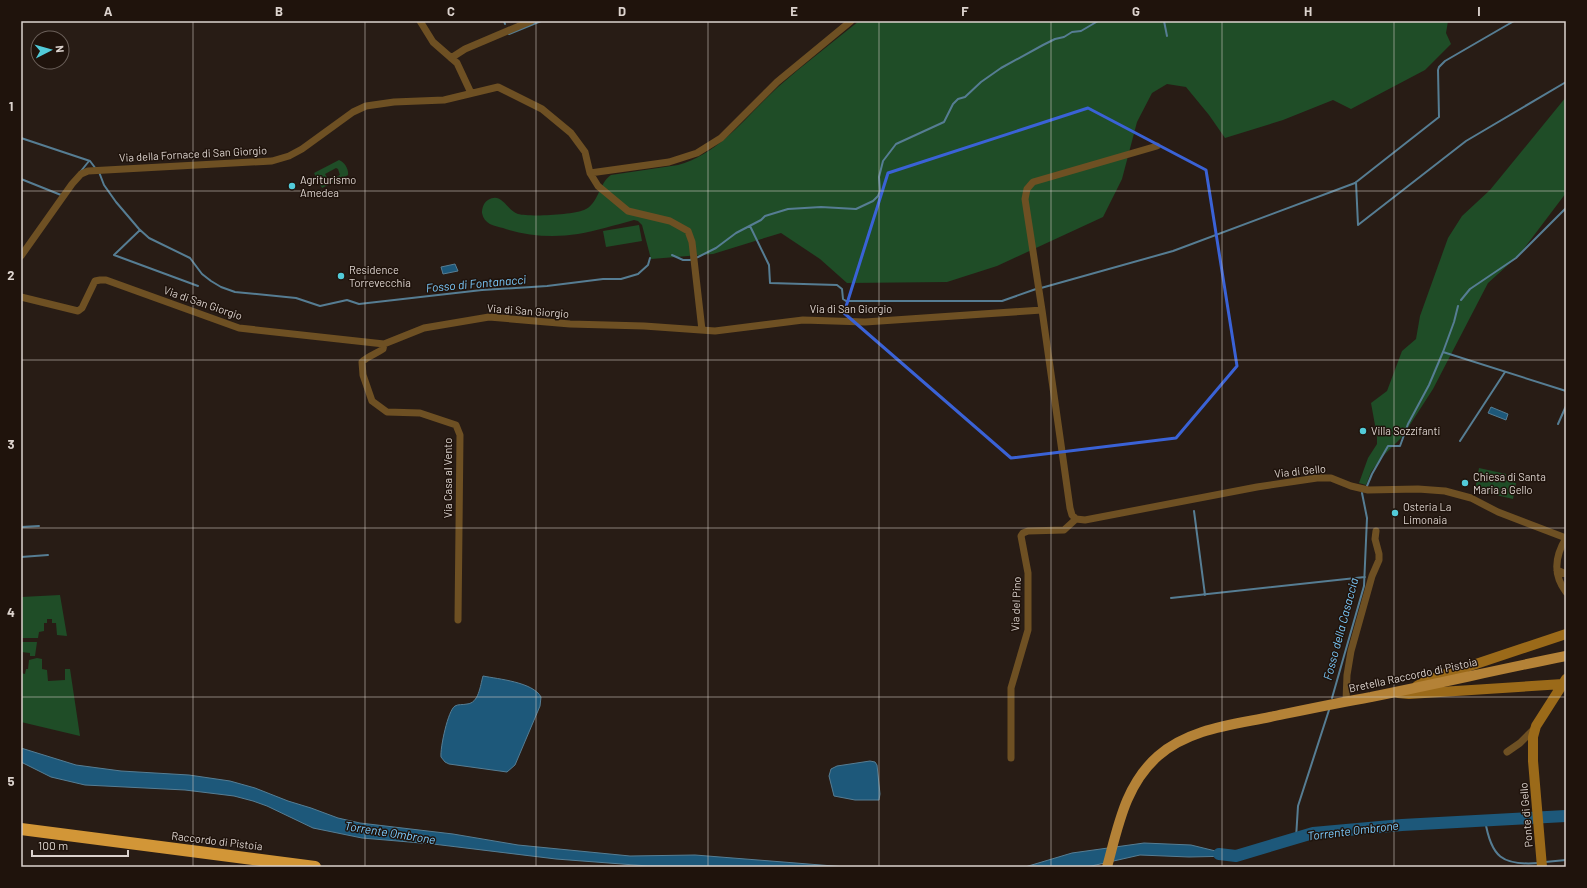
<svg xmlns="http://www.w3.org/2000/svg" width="1587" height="888" font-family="Barlow,sans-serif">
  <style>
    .green { fill: #1f4d27; fill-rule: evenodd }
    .water { fill: #1d587a; stroke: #567d93 }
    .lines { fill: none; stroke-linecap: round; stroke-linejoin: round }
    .stream { stroke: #567d93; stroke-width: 2 }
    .river { stroke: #1d587a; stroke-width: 12 }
    .street { stroke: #6e5023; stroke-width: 7 }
    .secondary { stroke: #9b6a19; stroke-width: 10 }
    .primary { stroke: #b48237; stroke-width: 10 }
    .highway { stroke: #d29637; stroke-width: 12 }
    .marked { fill: none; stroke: #3a62d6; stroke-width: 3; stroke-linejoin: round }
    .grid { fill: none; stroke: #dcd3ce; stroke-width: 1; stroke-opacity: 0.55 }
    .poi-dot { fill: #52cbd9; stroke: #1f130c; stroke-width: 1.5 }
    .labels { text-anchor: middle; stroke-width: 3; stroke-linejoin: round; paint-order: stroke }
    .street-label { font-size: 11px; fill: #dcd3ce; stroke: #1f130c }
    .poi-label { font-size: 11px; fill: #dcd3ce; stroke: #1f130c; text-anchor: start }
    .water-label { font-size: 12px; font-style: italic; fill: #7bcafc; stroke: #1f130c }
    .neatline { fill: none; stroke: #dcd3ce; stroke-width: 1.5 }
    .grid-label { font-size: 13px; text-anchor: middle; font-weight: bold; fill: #dcd3ce }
  </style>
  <rect width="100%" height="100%" fill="#281c15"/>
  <path class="green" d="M 859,21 L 1448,21 L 1446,33 L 1451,44 L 1425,70 L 1351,109 L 1333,100 L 1283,120 L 1225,138 L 1209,115 L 1186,87 L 1167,84 L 1152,93 L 1137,122 L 1122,179 L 1103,217 L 997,266 L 947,282 L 847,283 L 820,259 L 781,233 L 713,254 L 651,259 L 642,225 L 638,221 L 634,220 C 615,225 596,231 578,234 C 553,238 526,236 503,228 C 494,226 484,224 482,213 C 482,209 483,203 488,200 C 502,191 507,211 518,214 C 530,217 572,215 584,210 C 599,204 598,184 611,175 L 678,165 C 721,153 746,116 778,87 C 804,64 832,43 859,21 Z
    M 1566,97 L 1566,193 L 1519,255 L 1488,283 L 1433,389 L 1402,437 L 1381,458 L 1371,472 L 1366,485 L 1359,483 L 1368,458 L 1377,444 L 1377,436 L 1371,403 L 1387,391 L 1402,351 L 1416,339 L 1420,316 L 1448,238 L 1462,216 L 1490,190 Z
    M 339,160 C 345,162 349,170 348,175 L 322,188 L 314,173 ZM 336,168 L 338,169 L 340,175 L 329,181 L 325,174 Z
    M 639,225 L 642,241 L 606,247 L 603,231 Z
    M 1479,468 L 1506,474 L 1505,480 L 1516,483 L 1513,499 L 1475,490 Z
    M 60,595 L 67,636 L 57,635 L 56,623 L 52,623 L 52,619 L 47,619 L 47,623 L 44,623 L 44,631 L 39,632 L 38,638 L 21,638 L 21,597 Z
    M 21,642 L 37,642 L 35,656 L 30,656 L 30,653 L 21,652 Z
    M 37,658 L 42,659 L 42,669 L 47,670 L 48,681 L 65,680 L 65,669 L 70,669 L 80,736 L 21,722 L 21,673 L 25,674 L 26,669 L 28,669 L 29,660 Z"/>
  <path class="water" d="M 455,264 L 458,271 L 443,274 L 441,267 Z
    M 1491,407 L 1508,414 L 1506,420 L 1488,413 Z
    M 483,676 C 498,679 533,682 541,697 L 540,706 L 515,765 L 507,772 L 449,764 L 445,762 L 441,757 C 440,748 448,710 455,706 C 458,704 463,705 467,704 C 479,703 480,686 483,676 Z
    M 21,748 L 76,765 L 121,771 L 189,775 L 230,781 L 255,788 L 288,801 L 311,808 L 338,818 L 360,823 L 453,834 L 518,845 L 630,856 L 695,855 L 846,867 L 648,866 L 556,859 L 433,844 L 362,838 L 313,828 L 267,806 L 253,801 L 234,796 L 185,790 L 85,785 L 51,777 L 21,762 Z
    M 870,761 L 875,762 L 877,765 L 880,794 L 879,800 L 855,800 L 834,796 L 829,776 L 831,769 L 837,766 Z
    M 1144,843 L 1191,845 L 1236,856 L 1189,857 L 1140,855 L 1087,867 L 1025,867 L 1072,853 Z"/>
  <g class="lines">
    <path class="stream" d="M 504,21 L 505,24
      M 1164,21 L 1167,36
      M 509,34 L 541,21
      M 21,138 L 90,161 L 96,169
      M 81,171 L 89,161
      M 99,172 L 104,185 L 116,202 L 139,229 L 149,238 L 190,258 L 202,274 L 211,281 L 221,287 L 235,292 L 296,298 L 320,306 L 347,300 L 359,304 L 482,290 L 547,286 L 603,279 L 621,279 L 638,274 L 648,265 L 650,258
      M 21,179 L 61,195 L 62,194
      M 1356,182 L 1358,225 L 1466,141 L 1566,82
      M 750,226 L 769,265 L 770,283 L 837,285 L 842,289 L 843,299 L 846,301 L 1002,301 L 1036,289
      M 140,230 L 114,255 L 198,286
      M 672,255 L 683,260 L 690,260 L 698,257 L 716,248 L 736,233 L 761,220 L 765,216 L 788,209 L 821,207 L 856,209 L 873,201 L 878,196 L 880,191 L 879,177 L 883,161 L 896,144 L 944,122 L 953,104 L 958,99 L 965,97 L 981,82 L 1001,68 L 1043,45 L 1055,39 L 1064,37 L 1072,32 L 1081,31 L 1098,21
      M 1041,288 L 1173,251 L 1355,183 L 1439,117 L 1438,70 L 1439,67 L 1445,61 L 1514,21
      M 1461,300 L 1470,289 L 1516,258 L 1566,208
      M 1443,352 L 1566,391
      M 1558,424 L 1566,406
      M 1460,441 L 1505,372
      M 1367,486 L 1372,474 L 1388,446 L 1400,446 L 1408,424 L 1429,385 L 1443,352 L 1454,322 L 1458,306
      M 1194,511 L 1205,595
      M 21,527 L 39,526
      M 21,557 L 48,555
      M 1171,598 L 1365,577
      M 1332,698 L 1364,586 L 1367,518 L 1362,493
      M 1485,820 C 1491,857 1502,866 1539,863
      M 1296,838 L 1298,806 L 1329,710
      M 1545,862 L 1566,860"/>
    <path class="river" d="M 1219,854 L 1236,856 L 1313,833 L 1402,825 L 1566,816"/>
    <path class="street" d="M 420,21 L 433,42 L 457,63 L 471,93
      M 451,58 L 465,49 L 531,21
      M 590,173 L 669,162 L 697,153 L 721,138 L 777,82 L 851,21
      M 21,256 L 72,184 L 81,174 L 88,171 L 272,161 L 289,156 L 302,149 L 353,112 L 366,106 L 394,102 L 444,100 L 498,87 L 542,109 L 571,133 L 585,152 L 590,173 L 598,186 L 628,211 L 670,221 L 688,231 L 692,242 L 702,330
      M 21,297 L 78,311 L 82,308 L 95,281 L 100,280 L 106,280 L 239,328 L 384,344 L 424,328 L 489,317 L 570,324 L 644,326 L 715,331 L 803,320 L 865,322 L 1042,310 L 1070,508 L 1072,515 L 1076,519
      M 1042,310 L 1025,199 L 1027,189 L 1033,182 L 1157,146
      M 384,344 L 383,349 C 376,354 368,356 362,362 L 363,375 L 372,401 L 387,412 L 420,413 L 456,425 L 460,435 L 458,620
      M 1076,519 L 1085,520 L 1257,487 L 1317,478 L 1331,478 L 1351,486 L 1368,490 L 1418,489 L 1445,491 L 1471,498 L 1498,512 L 1566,538
      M 1566,538 C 1555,556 1553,575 1566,592
      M 1557,570 L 1566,574
      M 1346,701 L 1347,675 L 1351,651 L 1372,576 L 1379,560 L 1379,554 L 1375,539 L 1376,531
      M 1507,752 L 1520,743 L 1535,728
      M 1011,758 L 1011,688 L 1028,630 L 1028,573 L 1021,536 L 1023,533 L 1028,531 L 1064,530 L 1076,519"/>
    <path class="secondary" d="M 1417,686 L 1428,680 L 1566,634
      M 1398,693 L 1409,694 L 1563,684
      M 1542,867 L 1533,761 L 1533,737 L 1536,726 L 1566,679"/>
    <path class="primary" d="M 1107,867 C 1118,827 1125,785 1158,756 C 1189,729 1231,725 1270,717 C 1304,710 1337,703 1371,697 C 1436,684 1501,669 1566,656"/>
    <path class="highway" d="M 21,829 L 315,867"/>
  </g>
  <path class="marked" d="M 1088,108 L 1206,170 L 1237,366 L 1176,438 L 1011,458 L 844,313 L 888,173 Z"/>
  <path class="grid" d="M 193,21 L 193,867M 365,21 L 365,867M 536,21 L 536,867M 708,21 L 708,867M 879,21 L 879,867M 1051,21 L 1051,867M 1222,21 L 1222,867M 1394,21 L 1394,867M 21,191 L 1566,191M 21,360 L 1566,360M 21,528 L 1566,528M 21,697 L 1566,697"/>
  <g class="poi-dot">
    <circle cx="292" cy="186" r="4"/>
    <circle cx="341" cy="276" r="4"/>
    <circle cx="1363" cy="431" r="4"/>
    <circle cx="1465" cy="483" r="4"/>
    <circle cx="1395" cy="513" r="4"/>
  </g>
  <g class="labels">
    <g class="street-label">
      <text transform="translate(193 154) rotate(-3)" y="4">Via della Fornace di San Giorgio</text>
      <text transform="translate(203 303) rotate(19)" y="4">Via di San Giorgio</text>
      <text x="851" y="313">Via di San Giorgio</text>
      <text transform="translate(528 311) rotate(4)" y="4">Via di San Giorgio</text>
      <text transform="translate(1300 471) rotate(-6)" y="4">Via di Gello</text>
      <text transform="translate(448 478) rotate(-90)" y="4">Via Casa al Vento</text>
      <text transform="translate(1016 604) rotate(-88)" y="4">Via del Pino</text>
      <text transform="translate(1413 675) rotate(-12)" y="4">Bretella Raccordo di Pistoia</text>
      <text transform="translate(1526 815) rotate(-95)" y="4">Ponte di Gello</text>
      <text transform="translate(217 841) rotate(7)" y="4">Raccordo di Pistoia</text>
    </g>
    <g class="poi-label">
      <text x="300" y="184">Agriturismo<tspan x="300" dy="13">Amedea</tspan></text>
      <text x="349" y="274">Residence<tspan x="349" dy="13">Torrevecchia</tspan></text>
      <text x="1371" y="435">Villa Sozzifanti</text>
      <text x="1473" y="481">Chiesa di Santa<tspan x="1473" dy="13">Maria a Gello</tspan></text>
      <text x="1403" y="511">Osteria La<tspan x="1403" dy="13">Limonaia</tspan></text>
    </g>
    <g class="water-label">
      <text transform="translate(476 284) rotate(-5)" y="4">Fosso di Fontanacci</text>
      <text transform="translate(1341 629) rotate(-75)" y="4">Fosso della Casaccia</text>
      <text transform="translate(1353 831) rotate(-7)" y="4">Torrente Ombrone</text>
      <text transform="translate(390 833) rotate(9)" y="4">Torrente Ombrone</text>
    </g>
  </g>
  <rect width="1587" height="888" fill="none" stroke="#1f130c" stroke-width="44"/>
  <g transform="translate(50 50) rotate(84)"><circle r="19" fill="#1f130c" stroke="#6b605a"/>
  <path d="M0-3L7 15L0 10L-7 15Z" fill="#52cbd9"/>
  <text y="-6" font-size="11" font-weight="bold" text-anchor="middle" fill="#dcd3ce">N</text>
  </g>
  <path d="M32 850v6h96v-6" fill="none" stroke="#dcd3ce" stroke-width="2"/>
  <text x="38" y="850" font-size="12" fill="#dcd3ce" stroke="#1f130c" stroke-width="3" paint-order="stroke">100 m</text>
  <rect x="22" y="22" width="1543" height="844" class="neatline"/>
  <g class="grid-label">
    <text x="108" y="16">A</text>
    <text x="279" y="16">B</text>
    <text x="451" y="16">C</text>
    <text x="622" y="16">D</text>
    <text x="794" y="16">E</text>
    <text x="965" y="16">F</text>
    <text x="1136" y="16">G</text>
    <text x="1308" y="16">H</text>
    <text x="1479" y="16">I</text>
    <text x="11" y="111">1</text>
    <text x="11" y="280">2</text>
    <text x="11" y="449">3</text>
    <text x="11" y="617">4</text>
    <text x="11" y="786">5</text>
  </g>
</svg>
